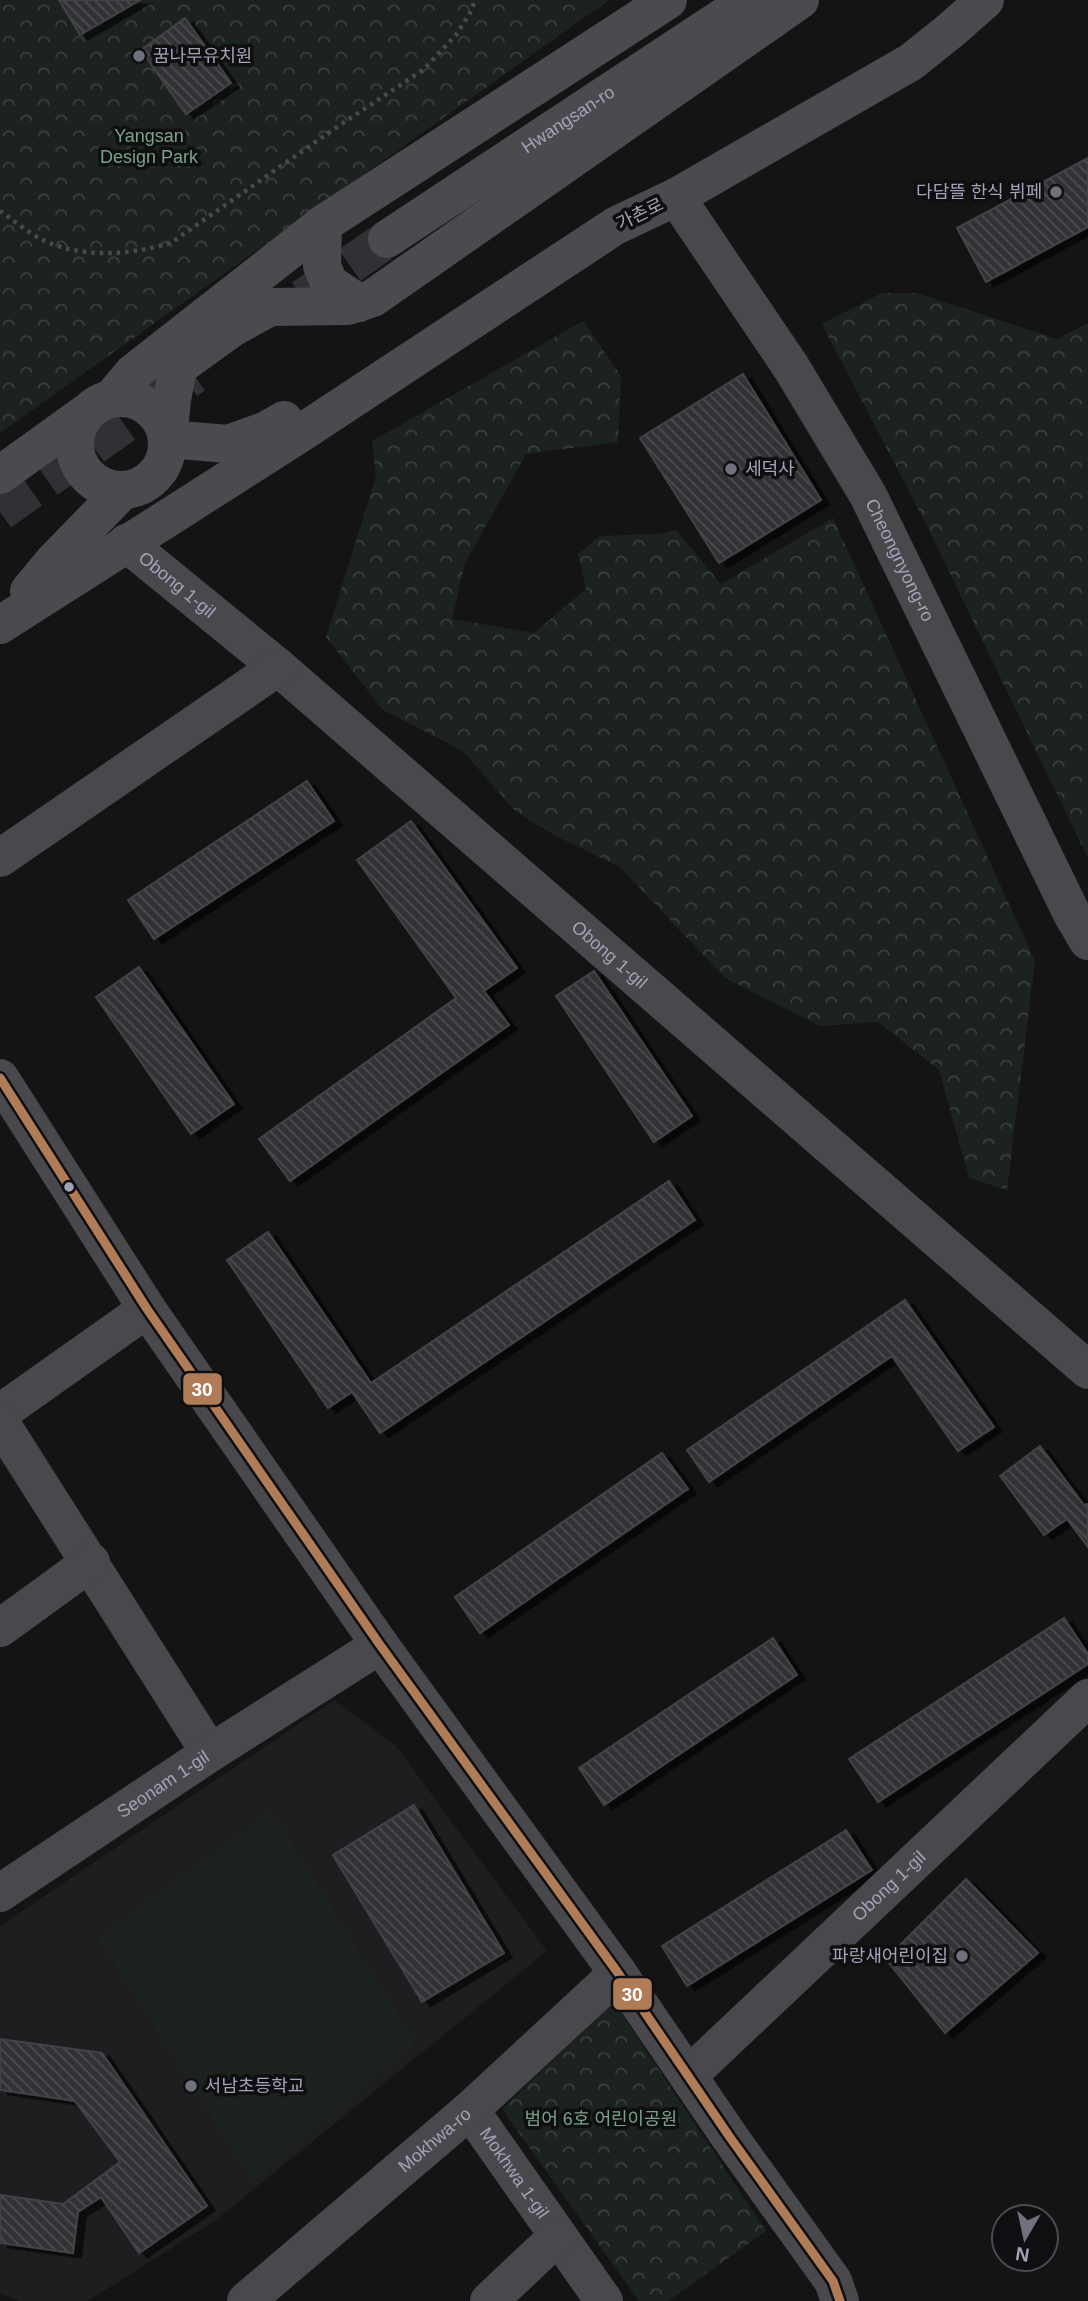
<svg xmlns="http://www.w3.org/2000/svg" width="1088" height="2301" font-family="Arial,'Noto Sans KR',sans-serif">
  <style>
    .built { fill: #1e1e20 }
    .grass { fill: #1c231e }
    .forest { fill: url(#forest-crowns) }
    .building { fill: url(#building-back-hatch); stroke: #434248; stroke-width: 2; filter: url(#shadow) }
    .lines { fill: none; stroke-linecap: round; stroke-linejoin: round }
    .major-tunnel { stroke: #313135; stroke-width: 38; stroke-dasharray: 38 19; stroke-linecap: butt }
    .path { stroke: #49494f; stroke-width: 4.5; stroke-dasharray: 3.5 5; stroke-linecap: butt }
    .minor { stroke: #48484d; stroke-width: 38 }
    .major { stroke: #4b4a4f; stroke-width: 38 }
    .bus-1-casing { stroke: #0f0e10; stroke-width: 14 }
    .bus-1 { stroke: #b07c57; stroke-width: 9 }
    .poi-dot { fill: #71717e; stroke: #0f0e10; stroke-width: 2.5 }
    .bus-dot { fill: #a3a3b7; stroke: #0f0e10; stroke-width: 2.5 }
    .labels { text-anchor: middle; stroke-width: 7; stroke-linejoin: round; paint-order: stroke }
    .poi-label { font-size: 18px; fill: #a3a3b7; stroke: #0f0e10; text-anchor: start }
    .street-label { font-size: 18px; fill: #a3a3b7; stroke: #0f0e10 }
    .park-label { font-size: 18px; fill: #79a388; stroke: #0f0e10 }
    .line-badge { stroke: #0f0e10; stroke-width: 2.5 }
    .badge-label { font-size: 19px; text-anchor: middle; font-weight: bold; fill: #fff }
  </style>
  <defs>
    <pattern id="forest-crowns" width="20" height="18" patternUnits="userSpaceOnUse" patternTransform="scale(1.75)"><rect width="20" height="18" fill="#1c231e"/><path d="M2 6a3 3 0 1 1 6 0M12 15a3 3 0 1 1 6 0" fill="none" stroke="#3a403c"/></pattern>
    <pattern id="building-back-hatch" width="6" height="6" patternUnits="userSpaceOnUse" patternTransform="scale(1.75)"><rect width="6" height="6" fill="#333336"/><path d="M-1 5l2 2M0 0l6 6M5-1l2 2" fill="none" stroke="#4d4d51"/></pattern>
    <filter id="shadow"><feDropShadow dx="8" dy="4.5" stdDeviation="0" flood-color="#0009"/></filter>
  </defs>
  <rect width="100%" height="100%" fill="#141414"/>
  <path class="built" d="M 334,1700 L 396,1746 L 547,1951 L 216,2220 L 88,2301 L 19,2301 L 0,2294 L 0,1926 Z"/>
  <path class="grass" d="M 272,1811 L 415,2043 L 253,2182 L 99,1938 Z"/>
  <path class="forest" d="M 0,0 L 609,0 L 0,433 Z
    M 882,293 L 917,293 L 1057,339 L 1088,323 L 1088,858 L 926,524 L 822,324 Z
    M 583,321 L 621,376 L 618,442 L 526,454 L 465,563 L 452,619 L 534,633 L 586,589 L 578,554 L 600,536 L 659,534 L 676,530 L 721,584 L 833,518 L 1035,961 L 1007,1190 L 969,1178 L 939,1070 L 878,1022 L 820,1026 L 725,978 L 620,867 L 556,836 L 515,811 L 463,751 L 383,710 L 326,637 L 376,477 L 372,441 Z
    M 614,2002 L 766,2231 L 668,2301 L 639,2301 L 502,2109 Z"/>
  <path class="building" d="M 59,0 L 140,0 L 80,35 Z
    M 185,18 L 231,83 L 186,114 L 141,50 Z
    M 1088,158 L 1088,227 L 986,282 L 957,228 Z
    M 743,374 L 821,500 L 719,563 L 640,438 Z
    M 307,781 L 334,821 L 154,939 L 128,900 Z
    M 411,821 L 517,968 L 484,991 L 509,1025 L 290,1181 L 259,1139 L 456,998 L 357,860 Z
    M 139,967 L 234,1104 L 191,1134 L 96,997 Z
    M 594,971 L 692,1116 L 654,1142 L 556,996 Z
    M 669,1181 L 695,1220 L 380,1433 L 352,1392 L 328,1408 L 227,1260 L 268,1232 L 371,1383 Z
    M 905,1300 L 994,1427 L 958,1451 L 892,1356 L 709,1482 L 687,1450 Z
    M 1040,1446 L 1084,1505 L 1088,1504 L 1088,1547 L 1067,1519 L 1044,1535 L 1000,1476 Z
    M 662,1453 L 688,1489 L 480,1633 L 455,1597 Z
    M 1064,1618 L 1088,1654 L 1088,1664 L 878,1802 L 849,1759 Z
    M 773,1638 L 797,1675 L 604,1805 L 579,1768 Z
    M 414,1805 L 504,1953 L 422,2002 L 333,1855 Z
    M 846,1830 L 872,1870 L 687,1986 L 662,1946 Z
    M 966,1879 L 1038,1953 L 945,2033 L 886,1959 Z
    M 0,2039 L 102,2053 L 207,2206 L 139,2253 L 101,2197 L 78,2212 L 73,2253 L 0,2243 L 0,2195 L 63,2204 L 120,2162 L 75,2101 L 0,2090 Z"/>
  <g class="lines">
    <path class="major-tunnel" d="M 303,298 L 387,239
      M 0,512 L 194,375"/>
    <path class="path" d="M 0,211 C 13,220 27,232 41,239 C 80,259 130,255 171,243 L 334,129 L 423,70 L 456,35 L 470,13 L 475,0"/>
    <g class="minor">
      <path id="s1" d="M 676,197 L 791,367 L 868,495 L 1072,914 L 1088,941"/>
      <path id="s2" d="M 126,543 L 278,667 L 1088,1370"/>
      <path d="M 0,858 L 278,667"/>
      <path d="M 0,1078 L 147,1309 L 380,1645 L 618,1973 L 729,2136 L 833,2281 L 840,2301"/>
      <path d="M 0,1413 L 147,1309"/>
      <path d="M 0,1422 L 210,1753"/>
      <path d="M 0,1628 L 91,1562"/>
      <path id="s3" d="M 0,1893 L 210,1753 L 380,1645"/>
      <path id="s4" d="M 689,2075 L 1088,1698"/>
      <path id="s5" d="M 470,2110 L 604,2301"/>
      <path id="s6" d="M 246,2301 L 470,2110 L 618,1973"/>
      <path d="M 489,2301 L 558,2236"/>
    </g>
    <g class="major">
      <path d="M 323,224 L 322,266 L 329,283 L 359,303"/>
      <path id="s7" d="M 387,239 L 749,0"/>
      <circle cx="121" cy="444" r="46"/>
      <path d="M 112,398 L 133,373 L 323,224 L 668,0"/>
      <path d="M 284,420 L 267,430 L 228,444 L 168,439 L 172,400 L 178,367 L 232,328 L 270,307 L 348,306 L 373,298 L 800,0"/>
      <path d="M 0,475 L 86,413"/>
      <path d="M 29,591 L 53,562 L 123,490"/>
      <path d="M 0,625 L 298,435 L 615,226 L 676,197 L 911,62 L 951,30 L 985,0"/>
    </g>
    <defs>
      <path id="bus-1" d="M 0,1078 L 147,1309 L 380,1645 L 618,1973 L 729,2136 L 833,2281 L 840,2301"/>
    </defs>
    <use href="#bus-1" class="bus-1-casing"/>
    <use href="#bus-1" class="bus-1"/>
  </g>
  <g class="poi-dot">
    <circle cx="139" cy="56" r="7"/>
    <circle cx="1056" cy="192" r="7"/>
    <circle cx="731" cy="469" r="7"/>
    <circle cx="962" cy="1956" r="7"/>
    <circle cx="191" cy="2086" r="7"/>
  </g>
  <circle class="bus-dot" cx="69" cy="1187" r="6"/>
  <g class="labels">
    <g class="poi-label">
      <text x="153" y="62">꿈나무유치원</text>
      <text x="1042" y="198" text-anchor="end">다담뜰 한식 뷔페</text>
      <text x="745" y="475">세덕사</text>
      <text x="948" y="1962" text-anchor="end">파랑새어린이집</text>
      <text x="205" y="2092">서남초등학교</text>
    </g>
    <g class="street-label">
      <text dy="6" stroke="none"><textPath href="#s7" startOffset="217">Hwangsan-ro</textPath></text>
      <text transform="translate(640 214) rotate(-26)" y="6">가촌로</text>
      <text dy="6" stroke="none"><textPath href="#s1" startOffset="427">Cheongnyong-ro</textPath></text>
      <text dy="6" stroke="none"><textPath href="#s2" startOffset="66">Obong 1-gil</textPath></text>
      <text dy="6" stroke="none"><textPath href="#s2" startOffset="635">Obong 1-gil</textPath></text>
      <text dy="6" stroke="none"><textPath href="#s3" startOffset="196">Seonam 1-gil</textPath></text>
      <text dy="6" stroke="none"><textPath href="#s4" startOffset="275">Obong 1-gil</textPath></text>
      <text dy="6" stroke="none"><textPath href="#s6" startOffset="248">Mokhwa-ro</textPath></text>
      <text dy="6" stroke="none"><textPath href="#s5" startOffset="77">Mokhwa 1-gil</textPath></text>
    </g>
    <g class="park-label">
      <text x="149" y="142">Yangsan<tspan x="149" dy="21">Design Park</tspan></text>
      <text x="601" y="2125">범어 6호 어린이공원</text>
    </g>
  </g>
  <g class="line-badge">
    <rect x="182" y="1372" width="41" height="34" rx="7" fill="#b07c57"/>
    <rect x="612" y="1977" width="41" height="34" rx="7" fill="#b07c57"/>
  </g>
  <g class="badge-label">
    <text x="202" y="1396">30</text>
    <text x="632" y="2001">30</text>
  </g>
  <g transform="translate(1025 2238) rotate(189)"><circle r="33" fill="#0f0e10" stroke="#4a4a53" stroke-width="2"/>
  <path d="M0-5L12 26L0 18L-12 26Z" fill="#71717e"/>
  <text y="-10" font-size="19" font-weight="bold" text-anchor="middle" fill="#a3a3b7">N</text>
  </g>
</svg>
